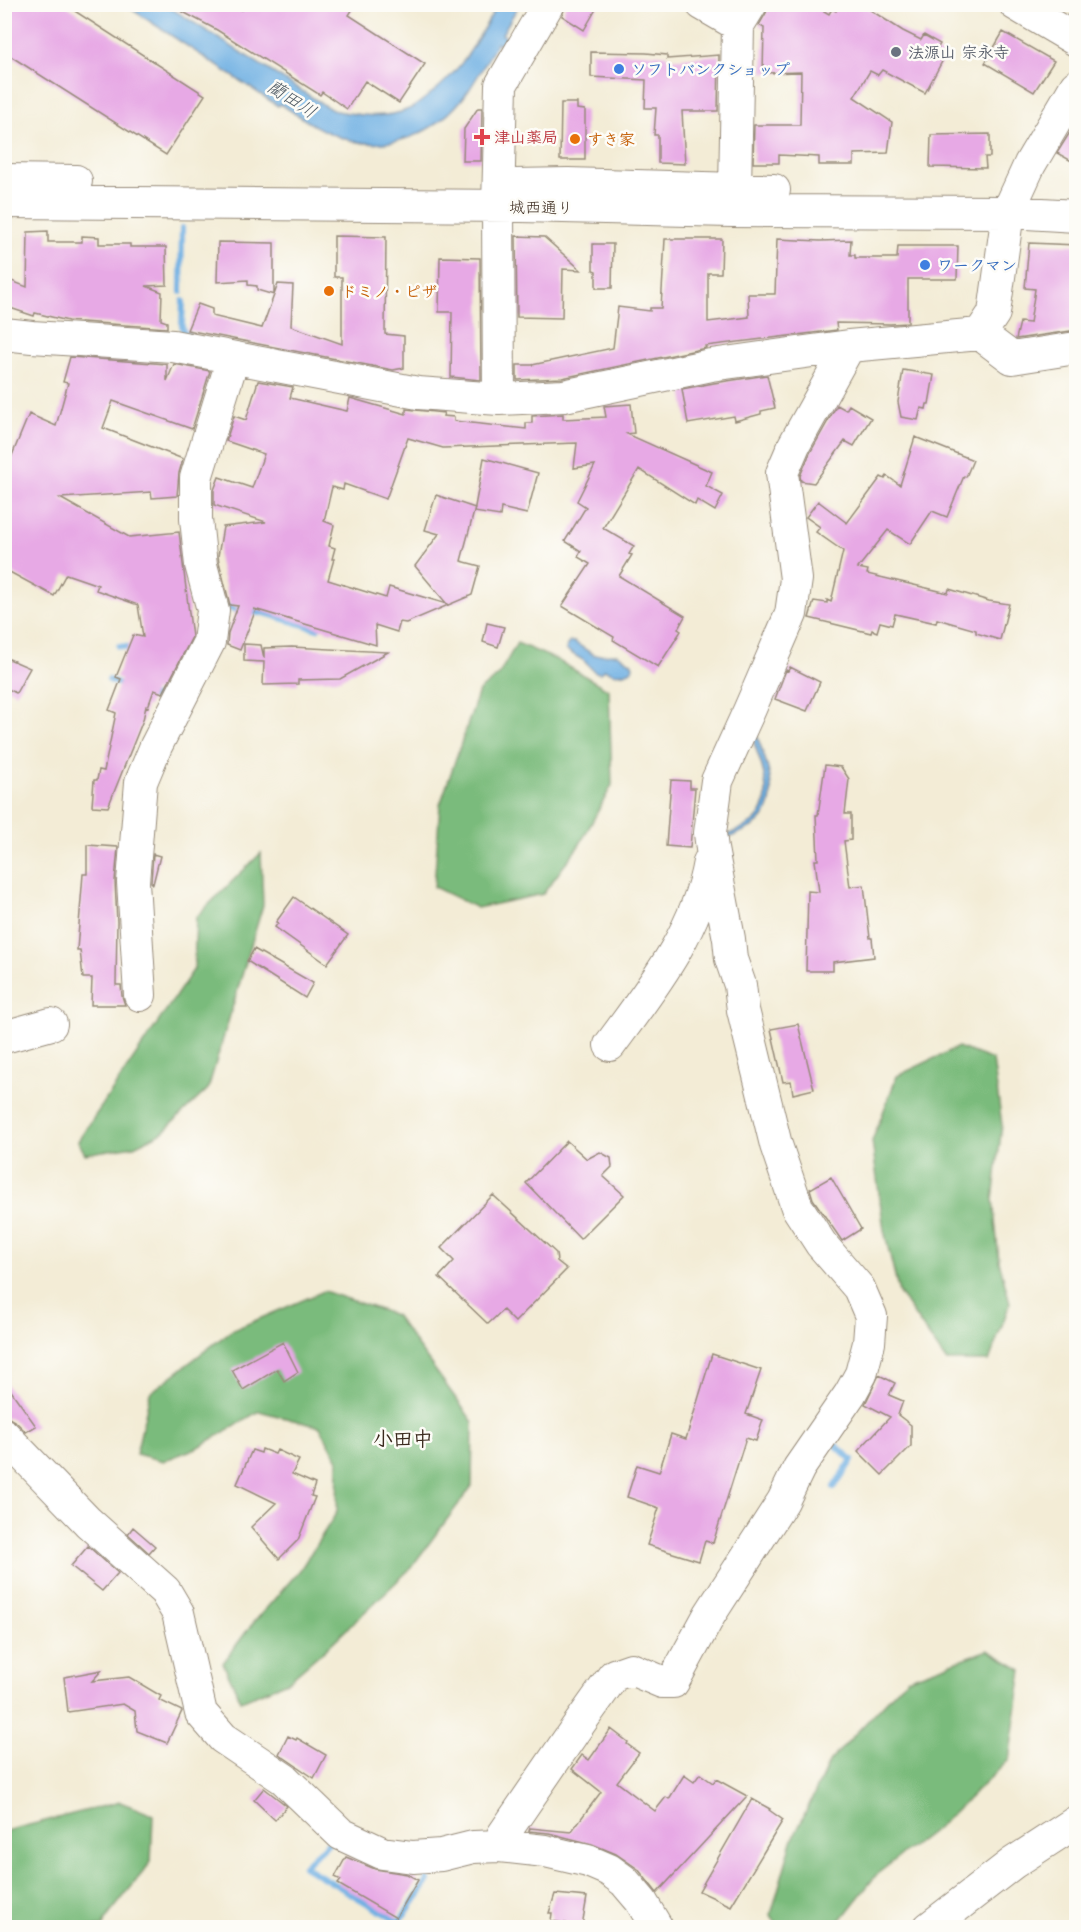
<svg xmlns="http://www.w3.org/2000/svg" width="1081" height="1932" font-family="'Shantell Sans','Klee One',sans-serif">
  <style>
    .forest { fill: #7abb7c; stroke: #5a724d; stroke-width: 1.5 }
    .water { fill: #6fb0e3; stroke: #556d80; stroke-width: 1.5 }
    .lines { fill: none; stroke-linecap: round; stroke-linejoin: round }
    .stream { stroke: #6fb0e3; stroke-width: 6 }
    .building { fill: #e7a9e5 }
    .minor-casing { stroke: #978b7a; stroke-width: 34 }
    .minor { stroke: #fff; stroke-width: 32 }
    .worship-dot { fill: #6b7280; stroke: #fdfcf7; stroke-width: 2 }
    .shop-dot { fill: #3f7fe0; stroke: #fdfcf7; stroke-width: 2 }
    .health-dot { fill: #e0444e; stroke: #fdfcf7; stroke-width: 2 }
    .food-dot { fill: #e8710a; stroke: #fdfcf7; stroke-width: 2 }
    .labels { text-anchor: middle; stroke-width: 5; stroke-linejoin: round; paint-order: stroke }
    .worship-label { font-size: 16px; font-weight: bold; fill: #5b616d; stroke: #fdfcf7; text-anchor: start }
    .shop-label { font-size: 16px; font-weight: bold; fill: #366cbe; stroke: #fdfcf7; text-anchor: start }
    .health-label { font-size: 16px; font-weight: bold; fill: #be3a42; stroke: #fdfcf7; text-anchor: start }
    .food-label { font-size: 16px; font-weight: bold; fill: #c56008; stroke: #fdfcf7; text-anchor: start }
    .street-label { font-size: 16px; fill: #3b2a1e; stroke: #fdfcf7 }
    .water-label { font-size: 18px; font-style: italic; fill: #4d5963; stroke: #fdfcf7 }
    .quarter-label { font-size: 20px; font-weight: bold; fill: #3b2a1e; stroke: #fdfcf7 }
  </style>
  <rect width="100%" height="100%" fill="#fdfcf7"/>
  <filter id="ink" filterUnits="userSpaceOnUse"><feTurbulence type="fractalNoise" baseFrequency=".0167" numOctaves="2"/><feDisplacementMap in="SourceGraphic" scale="12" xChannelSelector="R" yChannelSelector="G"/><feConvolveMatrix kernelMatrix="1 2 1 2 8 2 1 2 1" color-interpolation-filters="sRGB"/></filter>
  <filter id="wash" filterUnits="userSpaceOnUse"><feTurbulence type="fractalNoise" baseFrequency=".008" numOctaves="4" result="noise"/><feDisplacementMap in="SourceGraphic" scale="24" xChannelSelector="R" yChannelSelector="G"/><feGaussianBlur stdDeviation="1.35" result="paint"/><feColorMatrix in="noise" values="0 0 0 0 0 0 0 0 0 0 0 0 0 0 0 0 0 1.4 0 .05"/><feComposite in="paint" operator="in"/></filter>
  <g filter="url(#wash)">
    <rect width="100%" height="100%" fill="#f3ecd6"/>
    <path class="forest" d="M 517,643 L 557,660 L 609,690 L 612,785 L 580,844 L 543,894 L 477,908 L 434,887 L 440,805 L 479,691 L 498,676 Z
      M 261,853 L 263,905 L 208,1089 L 163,1132 L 134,1146 L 85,1154 L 78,1141 L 194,969 L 196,917 Z
      M 958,1047 L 993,1060 L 1002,1125 L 993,1199 L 999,1261 L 1010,1303 L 989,1361 L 946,1361 L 899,1293 L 884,1230 L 872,1141 L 897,1076 Z
      M 324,1291 L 395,1315 L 473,1422 L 472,1486 L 410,1569 L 330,1645 L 287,1682 L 241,1701 L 223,1663 L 249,1628 L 300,1570 L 337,1512 L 338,1460 L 320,1427 L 259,1411 L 199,1447 L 163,1461 L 136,1454 L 150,1393 L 231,1331 Z
      M 988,1650 L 1022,1670 L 1009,1760 L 944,1822 L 877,1874 L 835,1927 L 778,1927 L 771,1915 L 792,1841 L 830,1761 L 907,1679 Z
      M 120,1802 L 153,1815 L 151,1862 L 105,1920 L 103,1927 L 5,1927 L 5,1831 Z"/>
    <path class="water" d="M 125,5 L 166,5 L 332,110 C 356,115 385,120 409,109 C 416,107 422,100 428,96 C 463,70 477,41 497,5 L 519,5 L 502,34 L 506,37 L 506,41 L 501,45 L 497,43 C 488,59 479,75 469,90 C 437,136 384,157 332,134 C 313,127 297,114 280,104 L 278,106 Z
      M 570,642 L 574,642 L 594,655 L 617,654 L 631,662 L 633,666 L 632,670 C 622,674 614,676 605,669 L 601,673 L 595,672 L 583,660 L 566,650 L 567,645 Z
      M 752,723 C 762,752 788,801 755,825 C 746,831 734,835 725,840 L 723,837 C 733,832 744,828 753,822 C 780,801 758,753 748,728 Z"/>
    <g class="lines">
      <path class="stream" d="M 181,292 L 182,228
        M 183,301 L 182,326 L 184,333 L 188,335
        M 223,606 L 246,613 L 264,613 L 317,629 L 322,622
        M 119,646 L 136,648
        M 109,680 L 125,686
        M 146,694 L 153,697 L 172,695
        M 830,1440 L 852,1460 L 834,1487
        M 333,1838 L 304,1866 L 399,1922 L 428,1882 L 426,1865"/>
    </g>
    <g id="blocks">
      <path class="building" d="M 4,4 L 64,4 L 205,95 L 166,155 L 4,52 Z
        M 168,4 L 232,4 L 242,10 L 245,4 L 356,4 L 349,15 L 425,64 L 399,103 L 365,81 L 347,109 L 322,92 L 320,95 L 217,30 Z
        M 566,4 L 599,4 L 584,30 L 562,16 Z
        M 769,4 L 812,4 L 829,14 L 832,9 L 836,11 L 839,4 L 861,4 L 903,31 L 921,40 L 924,35 L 940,44 L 936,51 L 945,56 L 925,93 L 882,70 L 878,75 L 870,71 L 854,97 L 892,122 L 888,153 L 854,154 L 854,165 L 819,165 L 819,157 L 779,155 L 779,163 L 753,163 L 754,125 L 800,125 L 801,72 L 763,73 L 764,28 L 759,25 L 766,13 Z
        M 1003,32 L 1054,61 L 1034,92 L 985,63 Z
        M 591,52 L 646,53 L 667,55 L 667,59 L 719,55 L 718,111 L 682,111 L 685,164 L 658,163 L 658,135 L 654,135 L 656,108 L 645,108 L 646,80 L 591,77 Z
        M 561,103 L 577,103 L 577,109 L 585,110 L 585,160 L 560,160 Z
        M 478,108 L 482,108 L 481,161 L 463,161 L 464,129 Z
        M 1077,121 L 1077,164 L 1057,153 Z
        M 990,134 L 990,157 L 985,157 L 986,168 L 930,167 L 931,135 Z
        M 48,231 L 48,242 L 82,242 L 82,236 L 99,237 L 99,244 L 130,244 L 130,247 L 166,247 L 167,285 L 146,286 L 162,292 L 161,320 L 167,322 L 167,328 L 68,321 L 35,313 L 34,316 L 4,306 L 4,278 L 27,287 L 28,232 Z
        M 334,236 L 386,237 L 385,334 L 404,336 L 404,368 L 393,370 L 187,330 L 198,304 L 212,309 L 212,316 L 262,328 L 278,284 L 293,285 L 291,326 L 342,344 L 342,277 L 334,277 Z
        M 516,236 L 544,237 L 581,270 L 563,269 L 562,318 L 517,317 Z
        M 665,239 L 722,239 L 721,273 L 708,273 L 708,322 L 749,317 L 748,294 L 775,294 L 777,239 L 820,241 L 851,240 L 850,255 L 855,255 L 855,258 L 897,258 L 898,246 L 958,246 L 957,279 L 908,279 L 908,323 L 890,324 L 836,323 L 837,330 L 705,346 L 706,348 L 562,378 L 517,380 L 517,365 L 532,365 L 613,348 L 618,307 L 650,311 L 650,308 L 661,308 Z
        M 218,242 L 274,243 L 274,295 L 257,290 L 257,286 L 248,285 L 248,280 L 217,282 Z
        M 1029,243 L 1077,245 L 1077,330 L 1016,339 L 1020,322 L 1030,323 L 1035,289 L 1025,288 Z
        M 593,244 L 613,244 L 612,288 L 596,288 L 596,271 L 593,270 Z
        M 440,257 L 480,258 L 481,380 L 451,377 L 452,312 L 439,312 Z
        M 70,357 L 167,364 L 167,381 L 174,364 L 210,371 L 192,429 L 113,401 L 103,428 L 183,459 L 179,473 L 177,496 L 152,498 L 151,492 L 60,498 L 129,537 L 179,532 L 192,637 L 163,693 L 154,690 L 148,707 L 146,706 L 143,720 L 108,807 L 92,806 L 94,780 L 97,780 L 99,770 L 104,771 L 116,713 L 109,710 L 121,679 L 116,677 L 133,635 L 143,637 L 138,605 L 96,590 L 98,585 L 66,574 L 54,596 L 4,569 L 4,475 L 29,414 L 56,426 L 68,383 L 63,382 Z
        M 903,370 L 934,375 L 929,404 L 927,404 L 926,409 L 921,408 L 918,420 L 901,417 L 898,402 Z
        M 767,375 L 775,408 L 761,411 L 761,414 L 735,421 L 734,416 L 688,424 L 682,389 L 714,383 Z
        M 258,381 L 293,387 L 290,398 L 347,411 L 350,398 L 406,414 L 406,409 L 444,413 L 443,416 L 454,417 L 454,421 L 526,429 L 526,423 L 532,423 L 532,416 L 563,414 L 563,419 L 606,417 L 604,406 L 631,404 L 634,433 L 627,434 L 712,472 L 706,486 L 723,495 L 715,511 L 697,500 L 695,505 L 639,469 L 603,528 L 634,546 L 629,554 L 632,555 L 619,576 L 685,616 L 678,629 L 681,631 L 658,667 L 613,640 L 614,637 L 562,606 L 590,564 L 578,557 L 581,551 L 565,541 L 586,507 L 577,501 L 595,465 L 574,468 L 577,443 L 443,448 L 408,438 L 386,499 L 344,484 L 343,490 L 332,487 L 324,521 L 334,525 L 329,546 L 335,548 L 332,559 L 334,559 L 328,580 L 386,598 L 389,587 L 447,604 L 415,566 L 439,534 L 425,530 L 436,495 L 475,508 L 461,561 L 480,566 L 472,595 L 406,623 L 400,622 L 397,632 L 375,625 L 376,645 L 254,609 L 255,612 L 240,650 L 227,645 L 228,633 L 238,606 L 230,605 L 219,562 L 218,556 L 223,527 L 266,522 L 214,505 L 214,490 L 219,477 L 252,488 L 264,454 L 226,441 L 234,416 L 246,420 Z
        M 837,405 L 846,410 L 849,405 L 871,418 L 854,446 L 845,441 L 814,483 L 801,481 L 800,476 L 810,453 Z
        M 915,437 L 973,460 L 966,477 L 964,476 L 947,517 L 932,511 L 910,544 L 888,530 L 858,568 L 868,570 L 867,574 L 948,593 L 949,589 L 989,601 L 1009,604 L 1000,640 L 976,633 L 976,630 L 937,619 L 936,623 L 895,614 L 892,625 L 880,622 L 877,632 L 872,630 L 871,633 L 809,618 L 814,601 L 827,603 L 827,600 L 831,602 L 843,551 L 816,532 L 820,527 L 806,517 L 818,501 L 847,523 L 881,477 L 885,479 L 887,476 L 900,485 Z
        M 484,458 L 538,473 L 527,514 L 501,508 L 500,516 L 474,512 Z
        M 487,623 L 504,627 L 498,647 L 483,642 Z
        M 244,644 L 261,645 L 264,658 L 264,648 L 292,647 L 388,652 L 340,679 L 298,680 L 298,684 L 263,685 L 264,662 L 244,661 Z
        M 9,659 L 30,668 L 16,693 L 4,687 L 4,667 Z
        M 790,667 L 820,682 L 807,711 L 775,699 L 786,670 L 788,671 Z
        M 825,765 L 841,767 L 849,779 L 845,814 L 851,814 L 851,840 L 844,841 L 850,887 L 864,885 L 870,938 L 872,938 L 874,957 L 833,962 L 833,971 L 806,971 L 808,891 L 819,892 L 815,860 L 818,860 L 816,815 L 818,815 Z
        M 671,780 L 690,781 L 690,788 L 695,788 L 690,848 L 666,846 Z
        M 87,845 L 118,847 L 115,881 L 117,922 L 116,985 L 121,985 L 122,996 L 125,1005 L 91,1005 L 92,978 L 83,978 L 80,950 L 77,950 L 83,874 L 87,874 Z
        M 153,854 L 160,856 L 153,884 L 151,882 Z
        M 294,897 L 348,935 L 327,964 L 275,927 L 278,923 L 276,922 Z
        M 254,949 L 313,983 L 305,998 L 247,961 Z
        M 798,1024 L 814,1089 L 793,1094 L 791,1081 L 783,1082 L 771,1029 Z
        M 567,1141 L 587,1159 L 600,1152 L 611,1158 L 612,1167 L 603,1176 L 624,1195 L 580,1239 L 526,1183 Z
        M 831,1177 L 861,1229 L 842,1241 L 813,1199 L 810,1189 Z
        M 493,1195 L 556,1253 L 557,1261 L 567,1269 L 515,1322 L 503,1310 L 488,1324 L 439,1277 L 454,1261 L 441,1248 Z
        M 283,1342 L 298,1372 L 284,1381 L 277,1369 L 243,1390 L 232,1370 Z
        M 712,1354 L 761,1370 L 746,1414 L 763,1420 L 756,1441 L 746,1438 L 713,1543 L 705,1541 L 699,1561 L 647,1545 L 659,1508 L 627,1497 L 637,1465 L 659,1472 L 671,1434 L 686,1439 Z
        M 879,1375 L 895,1383 L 889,1395 L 903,1401 L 898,1415 L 911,1425 L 911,1446 L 882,1475 L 858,1451 L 890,1417 L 865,1404 Z
        M 4,1381 L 36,1426 L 26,1432 L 16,1422 L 9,1418 L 4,1418 Z
        M 262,1449 L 275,1454 L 277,1450 L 299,1460 L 292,1474 L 315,1484 L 311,1496 L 315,1497 L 298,1540 L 279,1559 L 251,1527 L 276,1503 L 237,1484 L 252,1450 L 261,1453 Z
        M 133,1527 L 155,1546 L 149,1553 L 128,1534 Z
        M 88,1546 L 118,1573 L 102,1591 L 71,1566 Z
        M 102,1670 L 92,1681 L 129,1677 L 161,1696 L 159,1700 L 182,1711 L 167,1743 L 137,1731 L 135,1711 L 123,1704 L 68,1712 L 64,1677 Z
        M 611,1729 L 628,1742 L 627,1744 L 639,1753 L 617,1782 L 655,1811 L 666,1797 L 669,1799 L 684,1775 L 694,1782 L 700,1774 L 713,1783 L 716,1779 L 747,1796 L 657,1893 L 638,1869 L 616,1854 L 592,1844 L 549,1833 L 529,1831 L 530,1828 L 571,1832 L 601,1792 L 572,1769 L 582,1755 L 589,1760 Z
        M 288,1736 L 296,1740 L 297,1738 L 326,1755 L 314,1778 L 279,1754 Z
        M 264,1788 L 287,1806 L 275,1820 L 254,1800 Z
        M 752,1799 L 770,1809 L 769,1810 L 783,1820 L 731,1906 L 699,1891 Z
        M 346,1857 L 375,1869 L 407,1874 L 418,1880 L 396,1918 L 338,1884 L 341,1880 L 335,1877 Z
        M 555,1894 L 587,1897 L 582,1926 L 551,1921 L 552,1913 L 549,1913 Z"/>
    </g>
  </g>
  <g filter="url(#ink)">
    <use href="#blocks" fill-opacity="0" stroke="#978b7a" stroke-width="1.5"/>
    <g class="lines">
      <defs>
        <path id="minor" d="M 702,4 L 738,25
          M 1015,4 L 1076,40
          M 4,180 L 76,181
          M 515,185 L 568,184 L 774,190
          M 4,202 L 521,206 L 731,211 L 1008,212 L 1076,216
          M 731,210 L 735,190 L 738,25 L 751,4
          M 4,334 L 32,337 L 173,346 L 418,393 L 499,399 L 564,396 L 711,365 L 849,346 L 980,334 L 994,313 L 1008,212 L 1030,164 L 1076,86
          M 980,334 L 1012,358 L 1076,348
          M 499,399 L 498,206 L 501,85 L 548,4
          M 140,995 L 133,882 L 141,782 L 156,746 L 209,642 L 213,610 L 201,565 L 196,519 L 196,478 L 233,358
          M 4,1037 L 51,1024
          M 610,1045 C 651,989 697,932 709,862
          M 4,1435 L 88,1522 L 165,1591 L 178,1613 L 201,1713 L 223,1738 L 284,1779 L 341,1834 L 382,1853 L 413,1857 L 441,1855 L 473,1847 L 499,1846 L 545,1851 L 588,1861 L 609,1870 L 624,1881 L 641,1901 L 657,1928
          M 499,1846 L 503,1835 L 577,1727 L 614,1675 L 631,1669 L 662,1682 L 673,1682 L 710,1614 L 783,1501 L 799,1468 L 850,1394 L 861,1374 L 869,1343 L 871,1316 L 859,1288 L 821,1244 L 797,1207 L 776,1145 L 743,1010 L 740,985 L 731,959 L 729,939 L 712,849 L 710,833 L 717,781 L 749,711 L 791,614 L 796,579 L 782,473 L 794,445 L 849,346
          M 929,1928 L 1013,1863 L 1076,1822"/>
      </defs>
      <use href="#minor" class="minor-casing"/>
      <use href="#minor" class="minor"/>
    </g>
  </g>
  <circle class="worship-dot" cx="896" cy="52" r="6"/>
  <g class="shop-dot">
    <circle cx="619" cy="69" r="6"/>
    <circle cx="925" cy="265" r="6"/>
  </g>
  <path class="health-dot" d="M479 128h6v6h6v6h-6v6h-6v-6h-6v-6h6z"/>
  <g class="food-dot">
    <circle cx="575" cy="139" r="6"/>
    <circle cx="329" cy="291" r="6"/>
  </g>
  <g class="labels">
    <g class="worship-label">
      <text x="908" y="58">法源山 宗永寺</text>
    </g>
    <g class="shop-label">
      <text x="631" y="75">ソフトバンクショップ</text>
      <text x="937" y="271">ワークマン</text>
    </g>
    <g class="health-label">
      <text x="494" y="143">津山薬局</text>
    </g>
    <g class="food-label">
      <text x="587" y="145">すき家</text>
      <text x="341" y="297">ドミノ・ピザ</text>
    </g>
    <g class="street-label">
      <text transform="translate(541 207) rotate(1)" y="6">城西通り</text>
    </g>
    <g class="water-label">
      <text transform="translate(292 99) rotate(33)" y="6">藺田川</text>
    </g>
    <g class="quarter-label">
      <text x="403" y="1446">小田中</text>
    </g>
  </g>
  <rect width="1081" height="1932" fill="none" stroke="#fdfcf7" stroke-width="24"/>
</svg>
